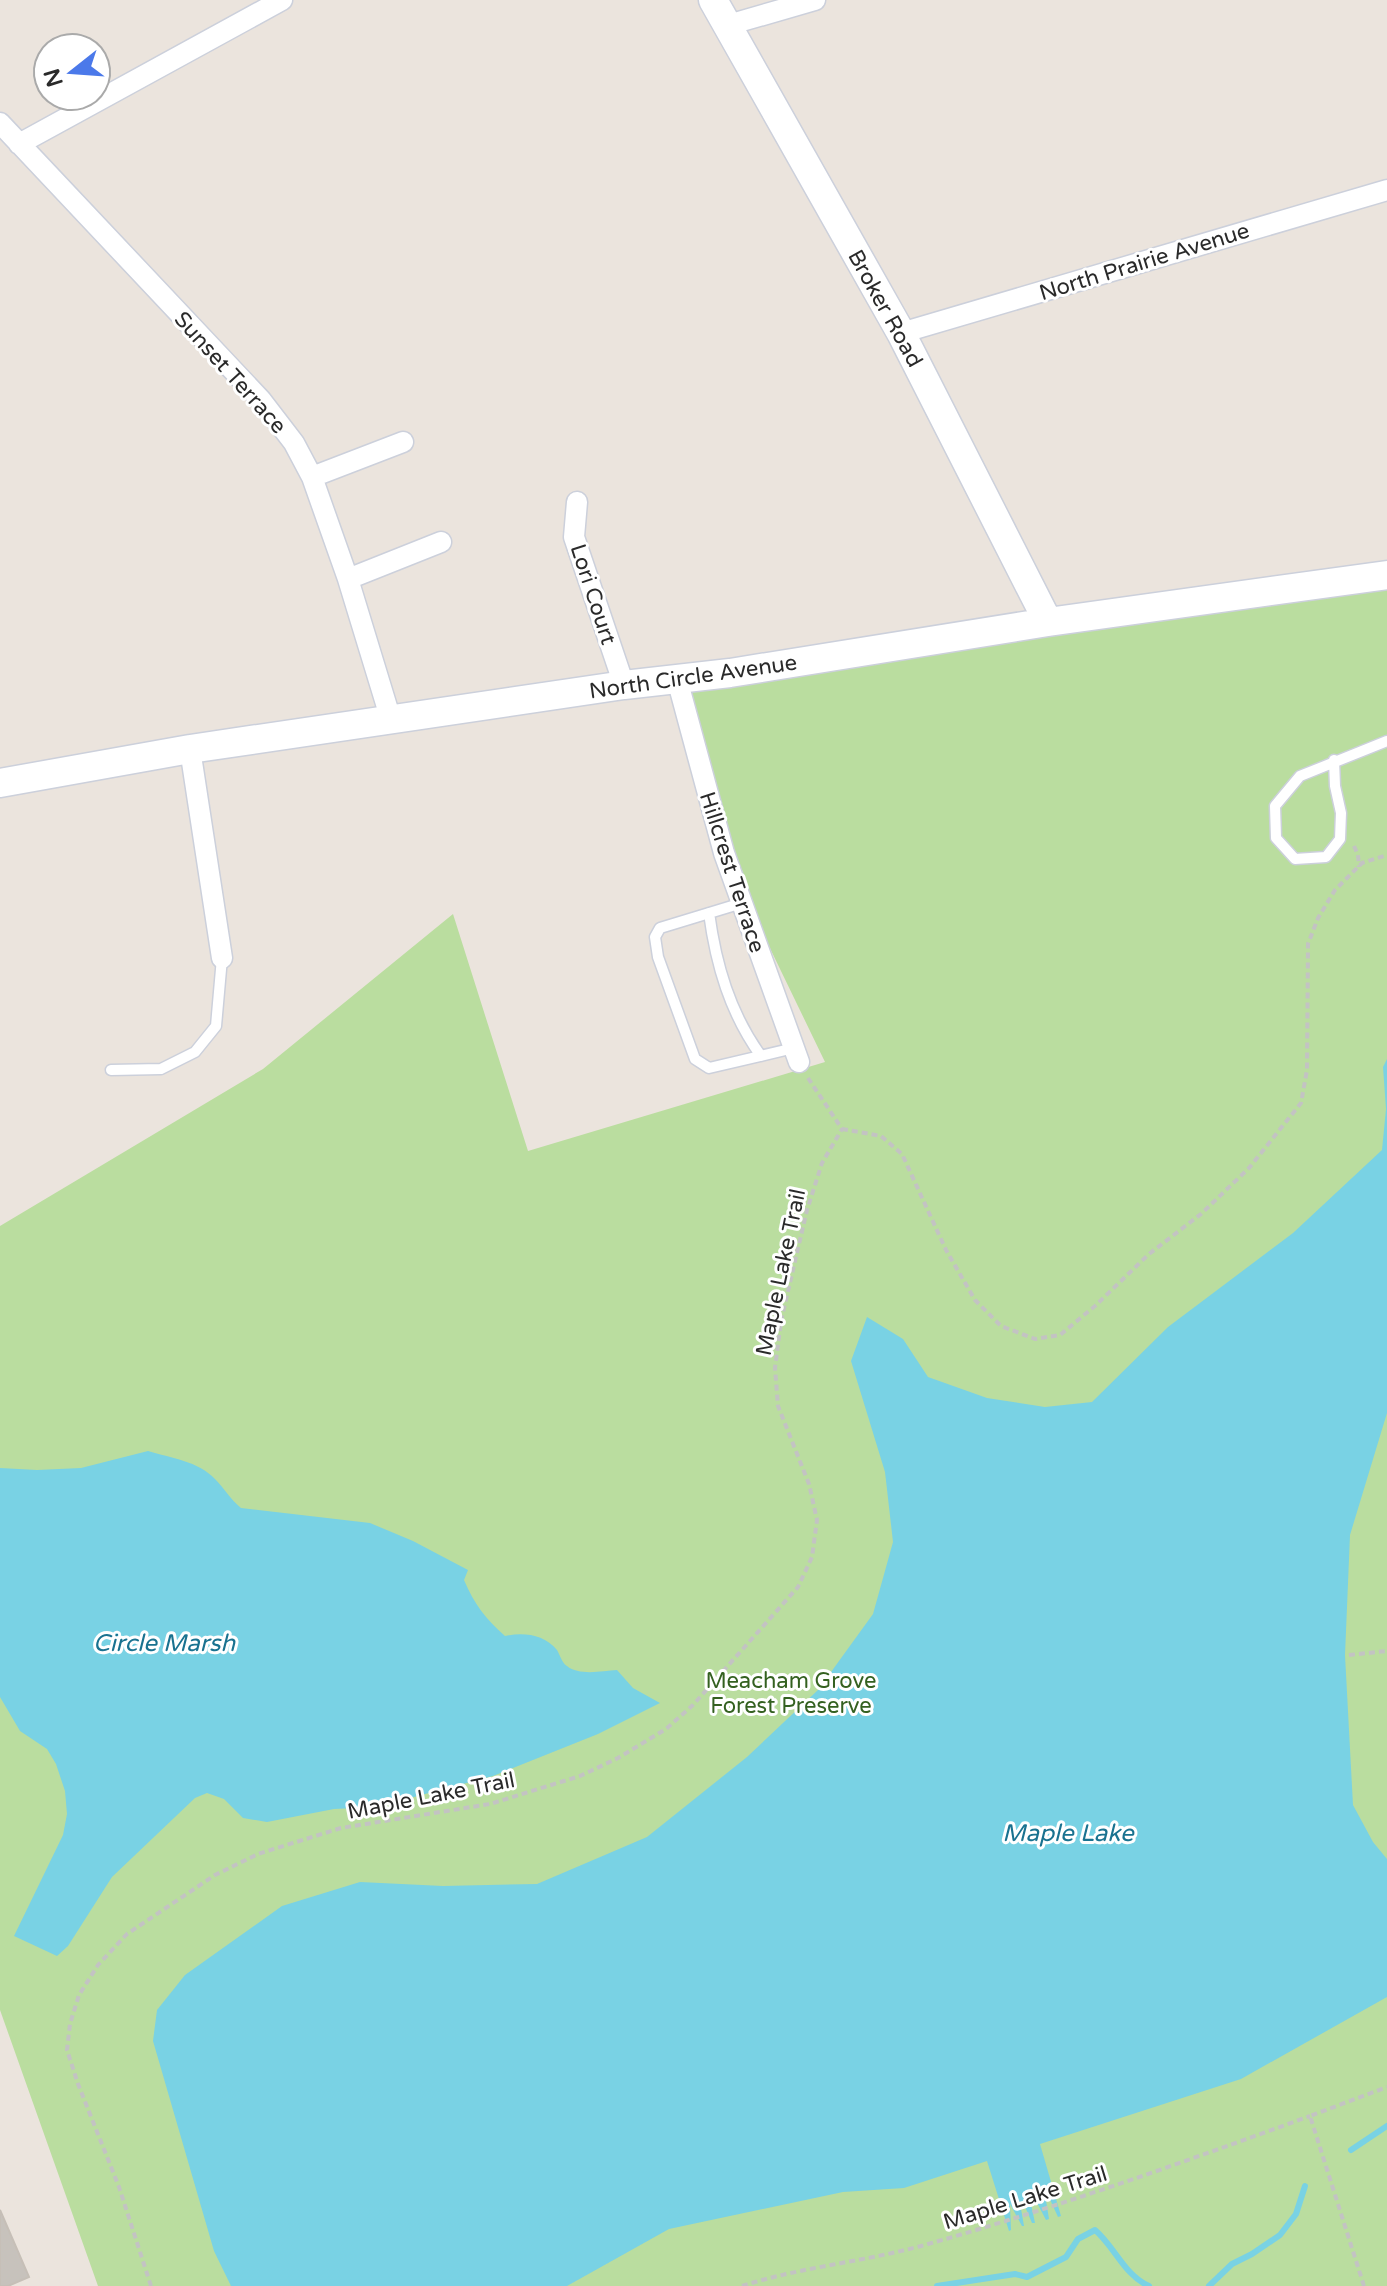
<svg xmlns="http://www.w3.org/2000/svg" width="1387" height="2286" font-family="'Varela Round',sans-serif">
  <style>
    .green { fill: #badd9f }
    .water { fill: #79d2e4 }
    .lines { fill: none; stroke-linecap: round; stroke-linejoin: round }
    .stream { stroke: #79d2e4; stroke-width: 6 }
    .building { fill: #c7c2bc; stroke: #c6bfb7; stroke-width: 2 }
    .lane-casing { stroke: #ccd0db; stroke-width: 13 }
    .street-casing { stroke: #ccd0db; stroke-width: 23 }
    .secondary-casing { stroke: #ccd0db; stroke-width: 31 }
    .path { stroke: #c3c3c3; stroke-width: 4; stroke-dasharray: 6 4; stroke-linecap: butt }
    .lane { stroke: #fff; stroke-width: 10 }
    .street { stroke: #fff; stroke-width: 20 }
    .secondary { stroke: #fff; stroke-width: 28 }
    .labels { text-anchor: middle; stroke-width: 6; stroke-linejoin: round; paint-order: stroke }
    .street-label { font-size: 22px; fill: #2a2a2a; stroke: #fff }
    .park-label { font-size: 22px; fill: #346120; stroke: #fff }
    .water-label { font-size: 24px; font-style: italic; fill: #197290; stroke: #fff }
  </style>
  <rect width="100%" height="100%" fill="#ebe4dd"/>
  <path class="green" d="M 1387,576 L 1387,2286 L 98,2286 L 0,2010 L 0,1226 L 263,1069 L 453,914 L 528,1151 L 825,1062 L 724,853 L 677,679 Z"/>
  <path class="water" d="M 1387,1059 L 1387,1413 L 1350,1535 L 1345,1655 L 1353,1805 L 1373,1842 L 1387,1859 L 1387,1997 L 1241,2079 L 1040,2144 L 1061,2216 L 1058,2217 L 1047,2193 L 1045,2194 L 1049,2219 L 1046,2220 L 1034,2197 L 1030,2199 L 1035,2223 L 1032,2223 L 1023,2202 L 1020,2203 L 1024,2226 L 1022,2226 L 1010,2204 L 1011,2230 L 1009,2231 L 987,2161 L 904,2188 L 843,2192 L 669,2229 L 567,2286 L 231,2286 L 214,2251 L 153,2041 L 157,2010 L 185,1975 L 282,1906 L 360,1882 L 443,1886 L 537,1884 L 647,1837 L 747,1757 L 818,1690 L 873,1614 L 893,1542 L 885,1472 L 851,1361 L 867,1317 L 903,1339 L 928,1377 L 987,1398 L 1045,1407 L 1092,1402 L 1168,1327 L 1293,1233 L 1382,1150 L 1386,1109 L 1383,1067 Z
    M 148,1451 C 171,1458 198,1461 215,1479 C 224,1488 230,1499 241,1508 L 370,1523 L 413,1541 L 468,1570 L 464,1580 C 474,1604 486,1619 505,1636 C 523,1632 544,1634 557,1650 C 560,1655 562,1663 567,1666 C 579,1676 602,1671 617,1670 L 633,1688 L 660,1703 L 598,1734 L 493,1776 L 376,1807 L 334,1809 L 267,1822 L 243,1818 L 224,1799 L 207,1793 L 195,1798 L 112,1877 L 68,1946 L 57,1956 L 14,1936 L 63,1835 L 67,1814 L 65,1791 L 56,1764 L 47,1749 L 20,1731 L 0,1697 L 0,1468 L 37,1470 L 81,1468 Z"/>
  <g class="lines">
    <path class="stream" d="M 1351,2150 L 1387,2126
      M 937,2286 L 1015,2274 L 1027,2277 L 1066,2257 L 1078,2239 L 1095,2230 C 1115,2247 1124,2275 1149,2286
      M 1209,2286 L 1232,2264 L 1252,2254 L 1280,2235 L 1296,2214 L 1305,2186"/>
  </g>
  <path class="building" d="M 0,2210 L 29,2277 L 8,2286 L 0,2286 Z"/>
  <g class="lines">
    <defs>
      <path id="lane" d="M 1334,760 L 1335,786 L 1341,813 L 1340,839 L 1326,857 L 1295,859 L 1276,838 L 1275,806 L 1300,776 L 1387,741
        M 742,903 L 660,928 L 655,937 L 658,957 L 695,1059 L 709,1068 L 794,1048
        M 709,913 C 716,965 730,1013 761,1056
        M 111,1070 L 161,1069 L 195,1052 L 216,1026 L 222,958"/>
      <path id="street" d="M 728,25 L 815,0
        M 0,123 L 261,400 L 294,443 L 312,477 L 348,579 L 391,720
        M 19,144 L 282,0
        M 901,333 L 1387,190
        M 312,477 L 403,442
        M 577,502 L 574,537 L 624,685
        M 348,579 L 441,542
        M 677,679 L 724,853 L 799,1062
        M 190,749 L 222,958"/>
      <path id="secondary" d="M 713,0 L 901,333 L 1048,622
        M 0,783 L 190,749 L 624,685 L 730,673 L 1048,622 L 1387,575"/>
    </defs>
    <use href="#lane" class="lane-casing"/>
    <use href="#street" class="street-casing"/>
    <use href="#secondary" class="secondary-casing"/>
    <path class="path" d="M 1354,846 L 1358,855 L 1359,867
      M 808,1078 L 842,1129
      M 842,1129 L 881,1136 L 902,1154 L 946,1250 L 975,1300 L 1001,1326 L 1035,1339 L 1060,1335 L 1095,1306 L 1149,1254 L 1201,1214 L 1249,1168 L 1301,1103 L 1307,1070 L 1308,944 L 1318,918 L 1335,890 L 1362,863 L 1387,855
      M 1349,1655 L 1387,1651
      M 151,2286 L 119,2187 L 78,2084 L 67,2050 L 70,2024 L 79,1995 L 98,1965 L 127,1934 L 215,1875 L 258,1854 L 341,1828 L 490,1804 L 580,1776 L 618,1758 L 666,1729 L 693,1705 L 798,1587 L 812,1557 L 817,1520 L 809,1484 L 778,1406 L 775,1368 L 781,1321 L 807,1210 L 822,1163 L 842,1129
      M 742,2286 C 801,2267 862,2262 921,2246 C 1053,2209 1181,2163 1310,2116
      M 1364,2286 L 1310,2116 L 1387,2087"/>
    <use href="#lane" class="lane"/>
    <use href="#street" class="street"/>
    <use href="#secondary" class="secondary"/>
  </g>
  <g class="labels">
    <g class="street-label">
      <text transform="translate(1144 261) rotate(-17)" y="8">North Prairie Avenue</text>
      <text transform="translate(886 308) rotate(61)" y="8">Broker Road</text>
      <text transform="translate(231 372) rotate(48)" y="8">Sunset Terrace</text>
      <text transform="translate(594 594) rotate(72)" y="8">Lori Court</text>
      <text transform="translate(693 676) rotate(-8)" y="8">North Circle Avenue</text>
      <text transform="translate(733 872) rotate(72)" y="8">Hillcrest Terrace</text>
      <text transform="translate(780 1272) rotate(-78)" y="8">Maple Lake Trail</text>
      <text transform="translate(431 1795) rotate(-11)" y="8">Maple Lake Trail</text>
      <text transform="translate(1025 2197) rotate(-17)" y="8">Maple Lake Trail</text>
    </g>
    <g class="park-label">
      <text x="791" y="1688">Meacham Grove<tspan x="791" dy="25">Forest Preserve</tspan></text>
    </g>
    <g class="water-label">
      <text x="164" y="1651">Circle Marsh</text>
      <text x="1068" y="1841">Maple Lake</text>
    </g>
  </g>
  <g transform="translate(72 72) rotate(253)"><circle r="38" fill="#ffffff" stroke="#aaaaaa" stroke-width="2"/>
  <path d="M0-6L14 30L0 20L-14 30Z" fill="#4b79ea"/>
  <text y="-12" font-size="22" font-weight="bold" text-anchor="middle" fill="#2a2a2a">N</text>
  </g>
</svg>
